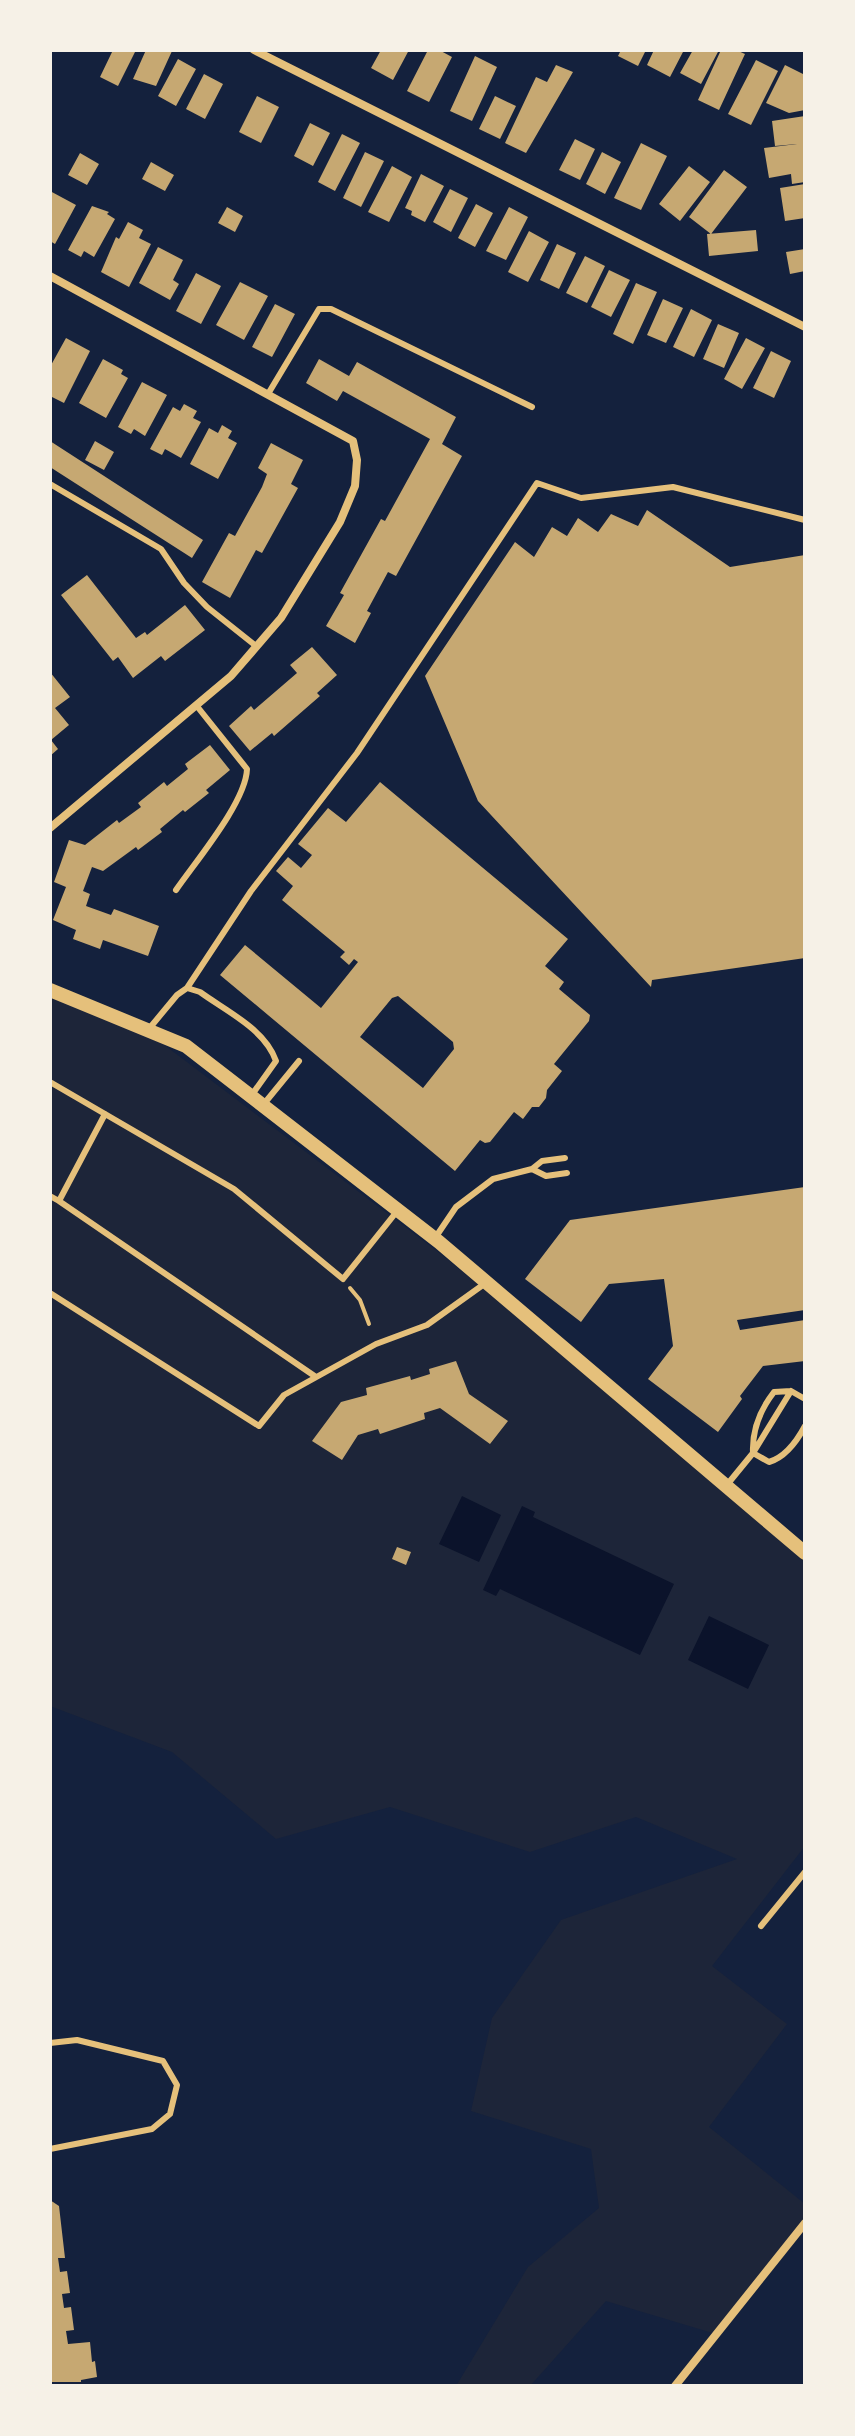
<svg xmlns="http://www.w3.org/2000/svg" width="855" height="2436" font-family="'Space Grotesk',sans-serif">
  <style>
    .green { fill: #1d2539 }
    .water { fill: #0b132b }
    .building { fill: #c6a872; fill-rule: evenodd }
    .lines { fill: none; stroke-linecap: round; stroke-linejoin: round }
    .path { stroke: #e5c07b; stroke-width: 4 }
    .service { stroke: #e5c07b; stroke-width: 6 }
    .minor { stroke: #e5c07b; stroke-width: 8 }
    .tertiary { stroke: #e5c07b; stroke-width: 14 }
  </style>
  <rect width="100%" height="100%" fill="#14213d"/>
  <path class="green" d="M 50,988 L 134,1022 L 441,1254 L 805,1555 L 805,1846 L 712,1966 L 787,2024 L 709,2127 L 805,2204 L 805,2220 L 716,2334 L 606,2301 L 530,2386 L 456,2386 L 528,2267 L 599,2208 L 591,2149 L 471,2111 L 492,2018 L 561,1920 L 737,1859 L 636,1817 L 530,1852 L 390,1807 L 276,1839 L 172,1752 L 50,1706 Z"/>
  <path class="water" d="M 462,1496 L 501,1515 L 479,1562 L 439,1544 Z
    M 522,1506 L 535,1512 L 533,1517 L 674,1584 L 640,1655 L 500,1589 L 496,1596 L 483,1590 Z
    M 709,1616 L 769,1645 L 748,1689 L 688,1660 Z"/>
  <path class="building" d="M 113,50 L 136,50 L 118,86 L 100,77 Z
    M 146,50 L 172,51 L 156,86 L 133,79 Z
    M 381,50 L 409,50 L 393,80 L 371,68 Z
    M 428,50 L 439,50 L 452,57 L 429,102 L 407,91 Z
    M 621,50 L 646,50 L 638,66 L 618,56 Z
    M 654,50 L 684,50 L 670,77 L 647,65 Z
    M 693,50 L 719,50 L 701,84 L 680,73 Z
    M 721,50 L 736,50 L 745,54 L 719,110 L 698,100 Z
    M 475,56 L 497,67 L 472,121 L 450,111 Z
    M 178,59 L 196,69 L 176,106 L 158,96 Z
    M 756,60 L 778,71 L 751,125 L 728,114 Z
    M 556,65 L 573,72 L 526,153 L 505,143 L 536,77 L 547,82 Z
    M 785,65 L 805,75 L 805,110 L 789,113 L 766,103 Z
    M 204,74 L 223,84 L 205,119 L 186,109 Z
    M 257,96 L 279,107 L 261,143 L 239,132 Z
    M 495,96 L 516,106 L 500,139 L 479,129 Z
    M 805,116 L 805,182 L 792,184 L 791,174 L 769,178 L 764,148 L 797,144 L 775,146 L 772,121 Z
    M 310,123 L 330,133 L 313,166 L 294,156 Z
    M 342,134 L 360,143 L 335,191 L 318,182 Z
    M 575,139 L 595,149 L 580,180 L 559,170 Z
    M 641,143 L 667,156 L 641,210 L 614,198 Z
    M 365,152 L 384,161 L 361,207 L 343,198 Z
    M 602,152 L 621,162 L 605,194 L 586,184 Z
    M 80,153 L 99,164 L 87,185 L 68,175 Z
    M 151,162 L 174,175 L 165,191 L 142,179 Z
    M 392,166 L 412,177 L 389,222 L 368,212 Z
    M 689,166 L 710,182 L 680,221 L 659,204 Z
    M 724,170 L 747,187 L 711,234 L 689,217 Z
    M 421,174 L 444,186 L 425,222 L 411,215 L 412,211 L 405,208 Z
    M 805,184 L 805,218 L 785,221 L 780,188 Z
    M 450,189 L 468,198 L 451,232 L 433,222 Z
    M 50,191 L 76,205 L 55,244 L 50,241 Z
    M 476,204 L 493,213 L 475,247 L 458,238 Z
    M 92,206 L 109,212 L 107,214 L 115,219 L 94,257 L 84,251 L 81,257 L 68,250 Z
    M 227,207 L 243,216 L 235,232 L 218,223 Z
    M 509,207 L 528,217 L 506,260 L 486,251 Z
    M 128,222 L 143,230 L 139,238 L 151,244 L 129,287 L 101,272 L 116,237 L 119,239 Z
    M 756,230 L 758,251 L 709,256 L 707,234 Z
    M 529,231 L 549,242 L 528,282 L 508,272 Z
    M 557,244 L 576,253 L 559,289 L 540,280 Z
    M 158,247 L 183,260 L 173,280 L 179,284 L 170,300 L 139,283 Z
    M 805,249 L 805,271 L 790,274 L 786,252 Z
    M 585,256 L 605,266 L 587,303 L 566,293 Z
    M 609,270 L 630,280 L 611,317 L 591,307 Z
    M 196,273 L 221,286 L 201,324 L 176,311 Z
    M 240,282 L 268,296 L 244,340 L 216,325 Z
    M 636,283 L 657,292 L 633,344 L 613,334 Z
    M 663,299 L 683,308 L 666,343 L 647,335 Z
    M 275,304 L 295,314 L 272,357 L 252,347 Z
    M 691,309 L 712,320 L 694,357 L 673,347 Z
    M 718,324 L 739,333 L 724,368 L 703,359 Z
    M 66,338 L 90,351 L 64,403 L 50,396 L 50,367 Z
    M 746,338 L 765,348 L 742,389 L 724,379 Z
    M 771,351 L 791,361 L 774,398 L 753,388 Z
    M 103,359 L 123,370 L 121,374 L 128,378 L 106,418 L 79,403 Z
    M 319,359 L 349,376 L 357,362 L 456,417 L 442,444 L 462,456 L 396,576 L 388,572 L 367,611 L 371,613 L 355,643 L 326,626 L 344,595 L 340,593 L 381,519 L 385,521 L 430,439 L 343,391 L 337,401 L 306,383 Z
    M 142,382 L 167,395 L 145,436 L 134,429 L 131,434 L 118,427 Z
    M 184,404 L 197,411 L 193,418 L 201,422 L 181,458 L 165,449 L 162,455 L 150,449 L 173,407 L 180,411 Z
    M 222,425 L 232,431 L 228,438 L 237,443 L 218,479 L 190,464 L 209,428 L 218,433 Z
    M 50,441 L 203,540 L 192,558 L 50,467 Z
    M 95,441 L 114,452 L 104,470 L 85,460 Z
    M 271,443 L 303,460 L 291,484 L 298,488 L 262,553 L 256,550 L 230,598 L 202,582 L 229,533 L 235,536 L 262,487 L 267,474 L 258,468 Z
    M 647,510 L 730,567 L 805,555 L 805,958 L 652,980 L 651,987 L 478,801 L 425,676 L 515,542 L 534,557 L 552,527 L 567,536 L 578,518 L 598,532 L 611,514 L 638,526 Z
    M 87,575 L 136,638 L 145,632 L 147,635 L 185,605 L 205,630 L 165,661 L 161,656 L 133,678 L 118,657 L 113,661 L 61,595 Z
    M 312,647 L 337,675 L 317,693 L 320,696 L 274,736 L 272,733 L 250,751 L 229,726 L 251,706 L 254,710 L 297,673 L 290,665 Z
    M 50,672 L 70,697 L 55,708 L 69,725 L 51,740 L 58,749 L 50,756 Z
    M 210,745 L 230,770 L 206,790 L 209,793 L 185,812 L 183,810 L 160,829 L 162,832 L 138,850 L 136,847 L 103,871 L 92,867 L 83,891 L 90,894 L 86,906 L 111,915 L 114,909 L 159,926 L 148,956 L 103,940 L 100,949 L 73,939 L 76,930 L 53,920 L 66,887 L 54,882 L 69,840 L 85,845 L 117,820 L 119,823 L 141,807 L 138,803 L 164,782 L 167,786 L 188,769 L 185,764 Z
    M 380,782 L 568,939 L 545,966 L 564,982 L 559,989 L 590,1015 L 589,1021 L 554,1064 L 562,1071 L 547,1090 L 546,1098 L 539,1107 L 532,1107 L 523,1119 L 514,1112 L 490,1142 L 485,1143 L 480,1140 L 455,1171 L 220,975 L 245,945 L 321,1008 L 358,962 L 354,959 L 349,965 L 340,957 L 345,952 L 282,900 L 293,886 L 276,871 L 288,857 L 301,868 L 312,855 L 298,844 L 328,808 L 346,822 ZM 398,996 L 453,1042 L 454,1049 L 423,1088 L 360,1037 L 392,998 Z
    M 805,1187 L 805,1310 L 737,1320 L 740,1330 L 805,1320 L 805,1361 L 763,1366 L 740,1396 L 742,1399 L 718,1432 L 648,1379 L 673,1346 L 664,1279 L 609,1284 L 581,1322 L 525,1279 L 570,1220 Z
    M 456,1361 L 469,1394 L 508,1421 L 490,1444 L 440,1408 L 424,1413 L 425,1419 L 380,1434 L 378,1429 L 358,1435 L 342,1460 L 312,1441 L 341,1402 L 367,1395 L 366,1388 L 410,1376 L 411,1380 L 430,1374 L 429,1369 Z
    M 397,1547 L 411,1552 L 406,1565 L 392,1559 Z
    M 50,2200 L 59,2206 L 65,2258 L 58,2258 L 60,2272 L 67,2271 L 70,2293 L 62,2294 L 64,2308 L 71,2307 L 74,2330 L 66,2331 L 68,2344 L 90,2342 L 92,2362 L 95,2361 L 97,2377 L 81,2380 L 81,2382 L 50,2382 Z"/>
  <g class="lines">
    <path class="path" d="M 350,1288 L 360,1300 L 369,1324"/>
    <path class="service" d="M 268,394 L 319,309 L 331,309 L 532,407
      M 50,484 L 161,549 L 184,583 L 207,607 L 256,646
      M 176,890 C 196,861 246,802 247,769 L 196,705
      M 187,988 L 251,891 L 357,753 L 537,483 L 581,498 L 673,487 L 805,520
      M 148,1030 L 177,995 L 187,988 L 200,992 C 226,1011 265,1029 276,1061 L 251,1096
      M 50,1082 L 234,1189 L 343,1279 L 398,1210
      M 263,1105 L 299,1061
      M 532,1169 L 546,1176 L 567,1173
      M 50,1196 L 59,1201 L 105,1114
      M 59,1201 L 316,1377
      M 435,1238 L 456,1207 L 493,1179 L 532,1169 L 542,1161 L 565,1158
      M 50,1293 L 259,1426 L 284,1395 L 376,1344 L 427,1325 L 487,1282
      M 753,1453 C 752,1431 760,1410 774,1392 L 791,1391 L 805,1399
      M 753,1453 L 769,1462 C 786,1457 797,1441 805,1426
      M 726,1486 L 753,1453 L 791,1391
      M 761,1926 L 805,1872
      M 50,2043 L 77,2040 L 163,2061 L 177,2085 L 170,2114 L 152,2129 L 50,2149"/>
    <path class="minor" d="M 254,50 L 805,327
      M 50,276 L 353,441 L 357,460 L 355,486 L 340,522 L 281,618 L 231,676 L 50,828
      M 675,2386 L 805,2223"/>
    <path class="tertiary" d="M 50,990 L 186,1046 L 439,1242 L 805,1553"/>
  </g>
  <rect width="855" height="2436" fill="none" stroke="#f6f1e7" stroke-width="104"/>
</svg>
